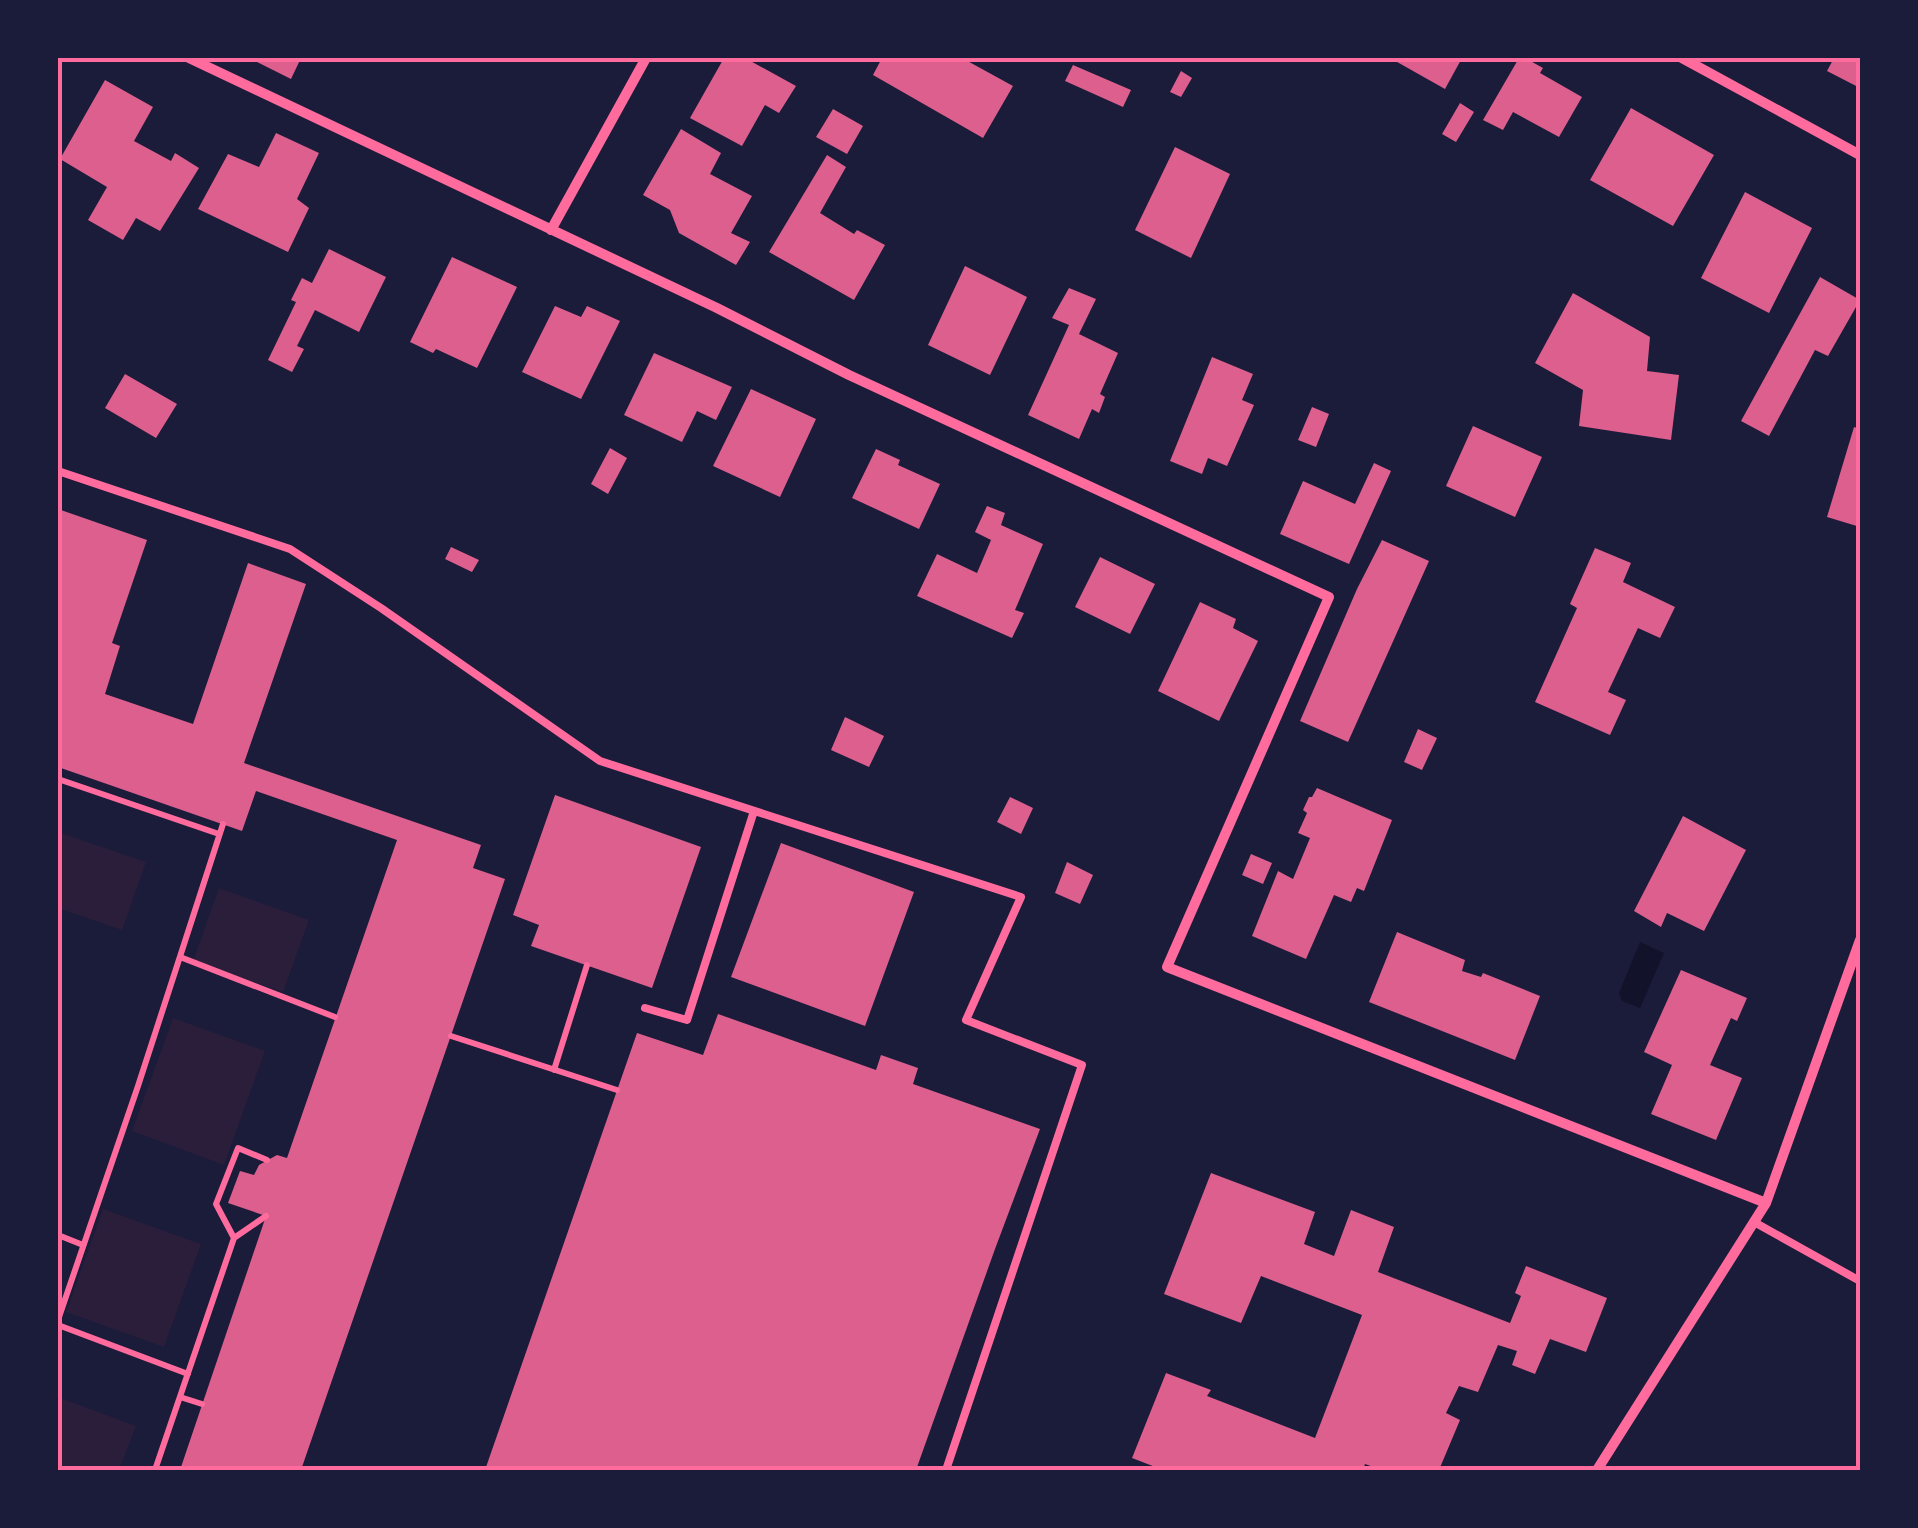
<svg xmlns="http://www.w3.org/2000/svg" width="1918" height="1528" font-family="Barlow,sans-serif">
  <style>
    .green { fill: #2a1e3b }
    .water { fill: #12122b }
    .building { fill: #dd5f8e }
    .lines { fill: none; stroke-linecap: round; stroke-linejoin: round }
    .path { stroke: #ff6b9d; stroke-width: 6 }
    .service { stroke: #ff6b9d; stroke-width: 8 }
    .minor { stroke: #ff6b9d; stroke-width: 10 }
    .neatline { fill: none; stroke: #ff6b9d; stroke-width: 4 }
  </style>
  <rect width="100%" height="100%" fill="#1b1b3a"/>
  <path class="green" d="M 58,832 L 146,862 L 122,930 L 58,908 Z
    M 219,888 L 309,920 L 283,992 L 193,961 Z
    M 173,1018 L 265,1051 L 224,1165 L 132,1131 Z
    M 103,1209 L 201,1244 L 164,1347 L 66,1312 Z
    M 58,1397 L 136,1426 L 119,1470 L 58,1470 Z"/>
  <path class="water" d="M 1640,942 L 1664,953 L 1640,1008 L 1622,1001 L 1619,993 Z"/>
  <path class="building" d="M 249,58 L 301,58 L 291,79 Z
    M 724,58 L 745,58 L 796,86 L 779,113 L 765,105 L 742,146 L 690,118 Z
    M 882,58 L 962,58 L 1013,86 L 983,138 L 873,75 Z
    M 1390,58 L 1462,58 L 1445,89 Z
    M 1519,58 L 1525,58 L 1543,68 L 1540,73 L 1582,97 L 1559,137 L 1513,112 L 1503,130 L 1483,120 Z
    M 1834,58 L 1860,58 L 1860,88 L 1827,71 Z
    M 1073,65 L 1131,90 L 1123,107 L 1065,81 Z
    M 1181,71 L 1192,78 L 1181,97 L 1170,92 Z
    M 105,80 L 153,107 L 134,141 L 171,161 L 175,153 L 199,168 L 160,231 L 136,218 L 123,240 L 88,220 L 107,187 L 60,159 Z
    M 1460,103 L 1474,112 L 1456,142 L 1442,134 Z
    M 1631,108 L 1714,155 L 1673,226 L 1590,180 Z
    M 833,109 L 863,126 L 847,154 L 816,137 Z
    M 681,129 L 721,153 L 710,174 L 752,196 L 731,233 L 750,242 L 736,265 L 679,233 L 670,210 L 643,195 Z
    M 276,133 L 319,153 L 297,199 L 309,208 L 288,252 L 198,209 L 228,154 L 259,167 Z
    M 1175,147 L 1230,174 L 1191,258 L 1135,230 Z
    M 827,155 L 846,167 L 820,213 L 854,234 L 857,230 L 885,245 L 854,300 L 769,252 Z
    M 1745,192 L 1812,228 L 1769,313 L 1701,278 Z
    M 329,249 L 386,277 L 359,332 L 315,310 L 297,346 L 304,349 L 292,372 L 268,360 L 296,302 L 291,300 L 302,278 L 312,283 Z
    M 452,257 L 517,287 L 477,368 L 436,349 L 433,353 L 410,342 Z
    M 965,266 L 1027,297 L 990,375 L 928,345 Z
    M 1820,277 L 1860,300 L 1828,356 L 1815,350 L 1769,436 L 1741,421 Z
    M 1069,288 L 1096,299 L 1079,334 L 1118,353 L 1100,394 L 1105,397 L 1099,413 L 1092,409 L 1079,439 L 1028,415 L 1069,325 L 1052,318 Z
    M 1573,293 L 1650,337 L 1647,371 L 1679,375 L 1671,440 L 1579,426 L 1583,390 L 1535,363 Z
    M 555,306 L 581,317 L 587,306 L 620,321 L 581,399 L 522,372 Z
    M 654,353 L 732,387 L 716,420 L 697,411 L 682,442 L 624,415 Z
    M 1212,357 L 1253,374 L 1242,400 L 1254,405 L 1227,466 L 1208,458 L 1202,474 L 1170,461 Z
    M 125,374 L 177,404 L 156,438 L 105,408 Z
    M 751,389 L 816,419 L 780,497 L 713,466 Z
    M 1312,407 L 1329,414 L 1316,447 L 1298,440 Z
    M 1473,426 L 1542,457 L 1515,517 L 1446,486 Z
    M 1854,427 L 1860,429 L 1860,527 L 1827,517 Z
    M 610,448 L 627,458 L 608,494 L 591,484 Z
    M 876,449 L 900,460 L 898,465 L 940,484 L 919,529 L 852,498 Z
    M 1374,463 L 1391,471 L 1349,564 L 1280,534 L 1303,481 L 1355,504 Z
    M 987,506 L 1005,513 L 1001,525 L 1043,544 L 1015,610 L 1024,613 L 1012,638 L 917,596 L 937,554 L 977,573 L 991,540 L 975,532 Z
    M 58,509 L 147,540 L 112,643 L 120,646 L 105,694 L 193,724 L 248,563 L 306,584 L 244,763 L 481,845 L 473,868 L 505,879 L 301,1470 L 180,1470 L 266,1216 L 228,1203 L 240,1171 L 254,1175 L 259,1165 L 277,1155 L 287,1158 L 397,840 L 256,791 L 242,831 L 58,767 Z
    M 1382,540 L 1429,561 L 1348,742 L 1300,721 L 1357,589 Z
    M 451,547 L 479,560 L 472,572 L 445,559 Z
    M 1595,548 L 1631,563 L 1623,582 L 1675,607 L 1660,638 L 1638,628 L 1608,692 L 1626,700 L 1610,735 L 1535,702 L 1577,608 L 1570,604 Z
    M 1100,557 L 1155,584 L 1130,634 L 1075,607 Z
    M 1200,602 L 1236,619 L 1233,628 L 1258,641 L 1219,721 L 1158,691 Z
    M 845,717 L 884,736 L 869,767 L 831,750 Z
    M 1418,729 L 1437,738 L 1422,770 L 1404,762 Z
    M 1317,788 L 1392,820 L 1364,891 L 1357,888 L 1351,902 L 1334,895 L 1306,959 L 1252,936 L 1278,871 L 1293,879 L 1310,838 L 1298,833 L 1307,813 L 1303,810 L 1309,797 L 1312,797 Z
    M 555,795 L 701,847 L 652,988 L 531,946 L 539,925 L 513,915 Z
    M 1010,797 L 1033,808 L 1021,834 L 997,822 Z
    M 1683,816 L 1746,850 L 1704,931 L 1667,913 L 1661,927 L 1634,911 Z
    M 781,843 L 914,892 L 865,1026 L 731,977 Z
    M 1251,854 L 1272,863 L 1263,884 L 1242,875 Z
    M 1067,862 L 1093,875 L 1080,904 L 1055,893 Z
    M 1397,932 L 1465,960 L 1462,971 L 1481,977 L 1483,973 L 1540,996 L 1515,1060 L 1369,1002 Z
    M 1681,970 L 1747,998 L 1737,1021 L 1731,1018 L 1710,1065 L 1742,1078 L 1716,1140 L 1651,1114 L 1672,1065 L 1644,1052 Z
    M 718,1014 L 876,1070 L 881,1055 L 918,1068 L 913,1084 L 1040,1129 L 995,1249 L 916,1470 L 485,1470 L 637,1033 L 703,1055 Z
    M 1211,1173 L 1315,1212 L 1304,1244 L 1334,1256 L 1351,1210 L 1394,1227 L 1378,1272 L 1510,1323 L 1521,1296 L 1515,1293 L 1526,1266 L 1607,1298 L 1586,1352 L 1550,1339 L 1535,1374 L 1512,1365 L 1517,1351 L 1498,1345 L 1478,1392 L 1459,1386 L 1446,1413 L 1460,1420 L 1439,1470 L 1382,1470 L 1365,1464 L 1363,1470 L 1163,1470 L 1132,1458 L 1166,1373 L 1211,1390 L 1207,1396 L 1315,1438 L 1362,1315 L 1261,1276 L 1241,1323 L 1164,1294 Z"/>
  <g class="lines">
    <path class="path" d="M 58,779 L 219,834
      M 180,957 L 335,1017
      M 451,1036 L 617,1090
      M 554,1070 L 587,965
      M 58,1235 L 83,1245
      M 234,1238 L 216,1204 L 238,1148 L 267,1160
      M 58,1320 L 138,1086 L 223,824
      M 58,1325 L 188,1374
      M 180,1397 L 202,1404
      M 155,1470 L 234,1238 L 266,1216"/>
    <path class="service" d="M 58,471 L 290,549 L 381,608 L 600,761 L 1021,897 L 966,1020 L 1082,1065 L 946,1470
      M 645,1008 L 687,1020 L 754,811
      M 1754,1222 L 1860,1281"/>
    <path class="minor" d="M 189,58 L 717,308 L 849,375 L 1329,597 L 1167,967 L 1766,1203
      M 1682,58 L 1860,155
      M 551,230 L 646,58
      M 1597,1470 L 1766,1203 L 1860,940"/>
  </g>
  <rect width="1918" height="1528" fill="none" stroke="#1b1b3a" stroke-width="120"/>
  <rect x="60" y="60" width="1798" height="1408" class="neatline"/>
</svg>
